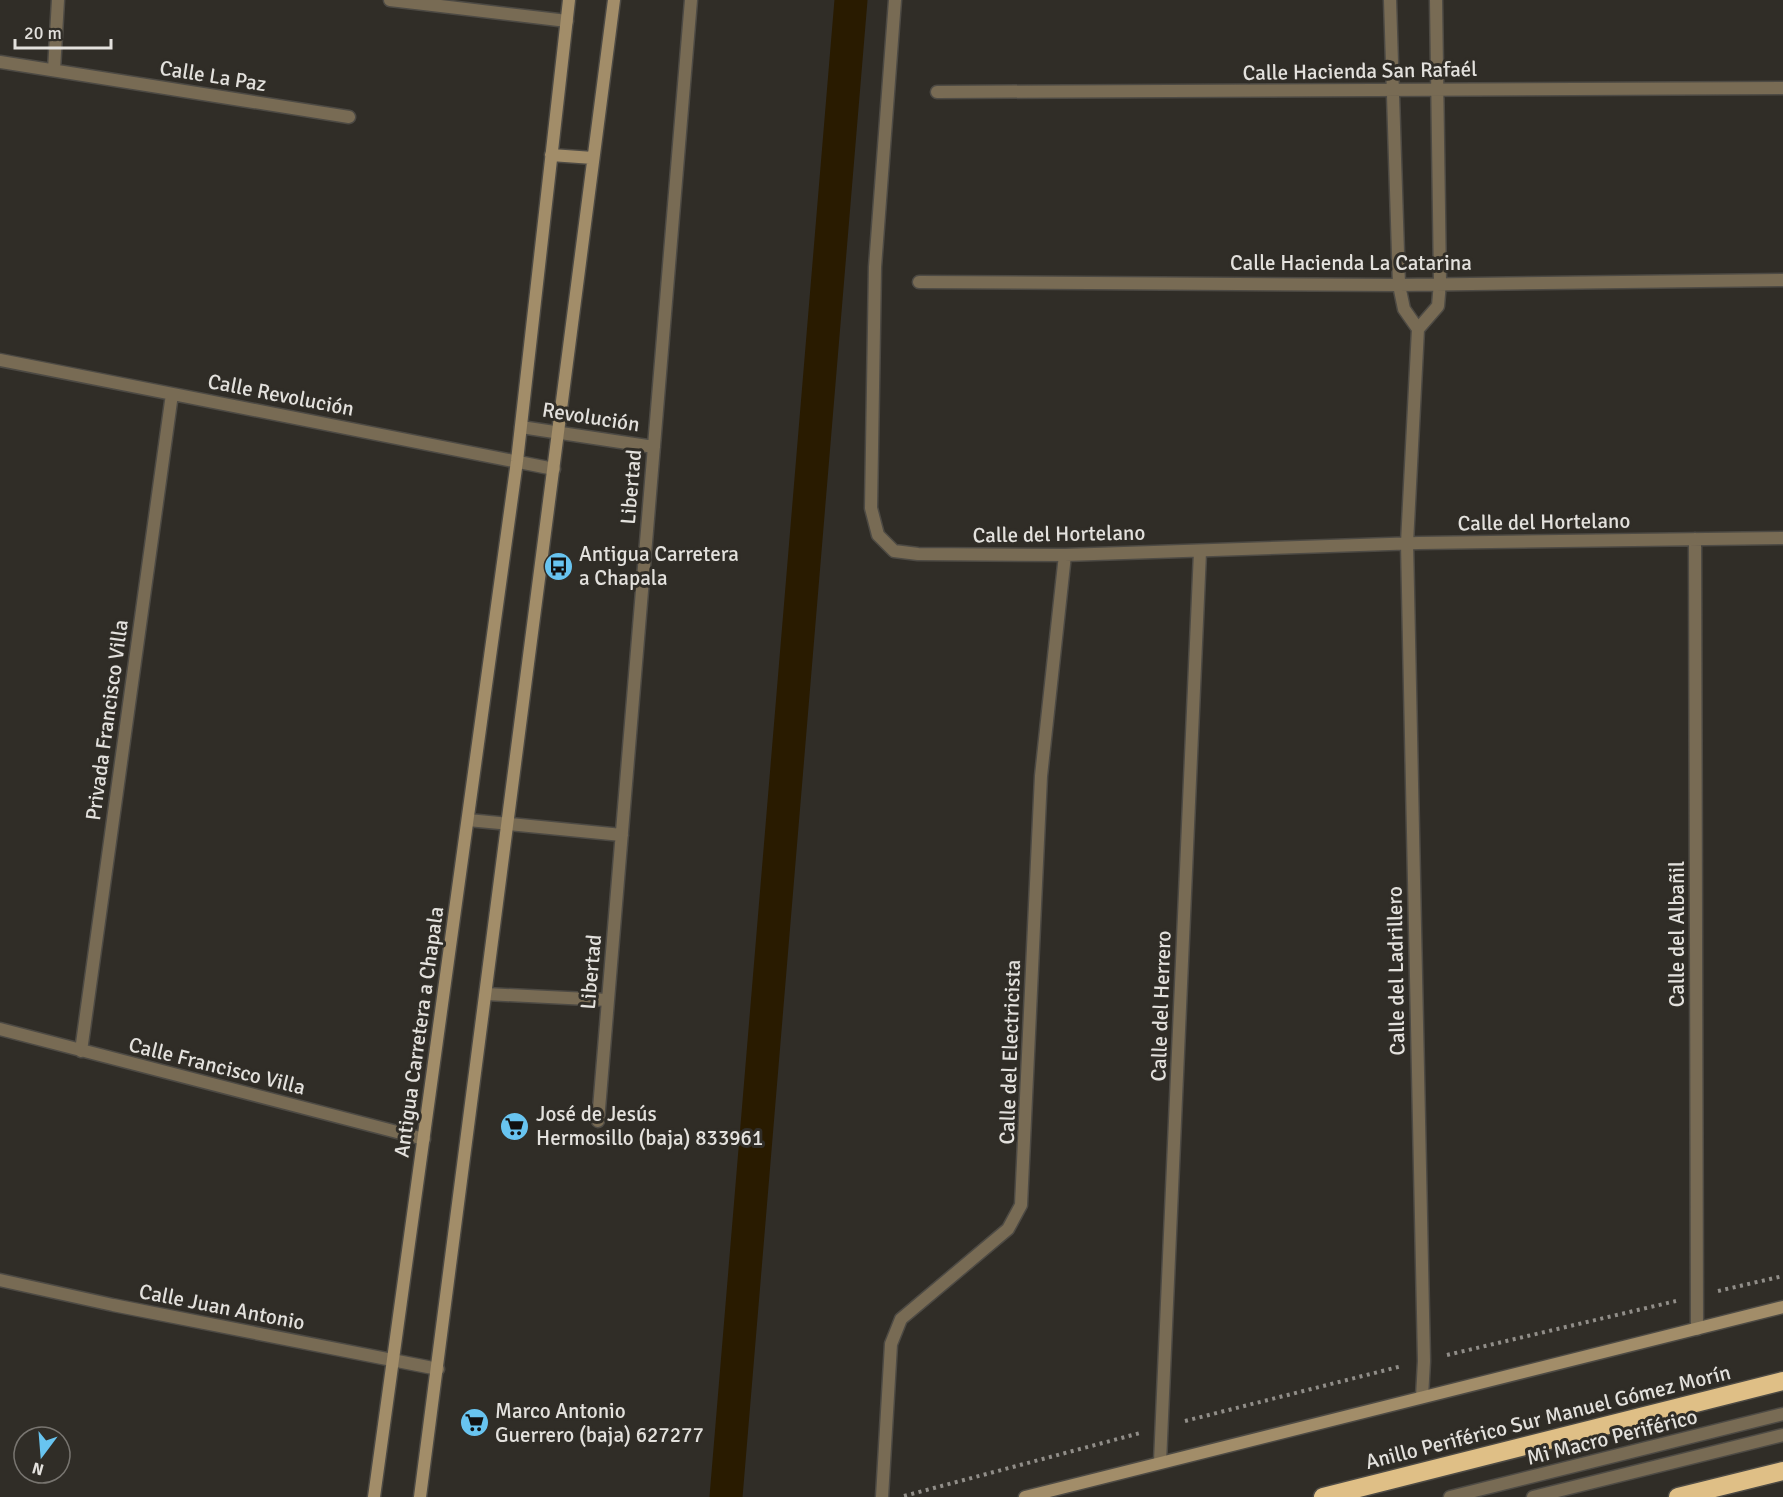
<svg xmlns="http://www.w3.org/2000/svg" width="1783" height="1497" font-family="Signika,sans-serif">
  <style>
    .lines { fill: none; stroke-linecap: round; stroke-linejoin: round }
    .canal { stroke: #291b00; stroke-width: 33 }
    .lane-casing { stroke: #4d4a44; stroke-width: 15 }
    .street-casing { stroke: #4d4a44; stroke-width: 15 }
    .secondary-casing { stroke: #4d4a44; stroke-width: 15 }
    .highway-casing { stroke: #4d4a44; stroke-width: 21 }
    .path { stroke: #918e89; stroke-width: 4; stroke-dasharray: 3 4.5; stroke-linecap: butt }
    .lane { stroke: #786b54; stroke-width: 12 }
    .street { stroke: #786b54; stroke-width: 12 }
    .secondary { stroke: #a28d69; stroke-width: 12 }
    .highway { stroke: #dfbf86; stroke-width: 18 }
    .labels { text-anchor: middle; stroke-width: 6; stroke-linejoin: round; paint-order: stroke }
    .street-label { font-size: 21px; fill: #e3e1dd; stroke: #302d27 }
    .poi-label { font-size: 21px; fill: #e3e1dd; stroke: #302d27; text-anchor: start }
  </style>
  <rect width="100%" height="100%" fill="#302d27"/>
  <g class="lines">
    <path class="canal" d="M 726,1497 L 851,0"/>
    <defs>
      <path id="lane" d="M 390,0 L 567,21
        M 1450,1497 L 1783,1414
        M 1533,1497 L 1783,1435"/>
      <path id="street" d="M 895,0 L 875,267 L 871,508 L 878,535 L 894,551 L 918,554 L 1065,555 L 1419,543 L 1783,538
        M 1390,0 L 1399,285 L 1404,309 L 1418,329 L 1407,543 L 1424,1361 L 1422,1397
        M 0,62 L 349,117
        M 54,70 L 58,0
        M 937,92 L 1783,88
        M 919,282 L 1399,285 L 1783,280
        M 1418,329 L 1438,306 L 1440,282 L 1436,0
        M 0,360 L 554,469
        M 521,427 L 654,447
        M 1695,539 L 1697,1329
        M 468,820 L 622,835
        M 486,994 L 608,1000
        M 0,1029 L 424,1139
        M 81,1051 L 172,394
        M 598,1121 L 691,0
        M 0,1280 L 113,1305 L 438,1369
        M 1160,1462 L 1200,552
        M 882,1497 L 891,1344 L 901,1319 L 1008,1229 L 1021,1205 L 1041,776 L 1065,555"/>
      <path id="secondary" d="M 551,155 L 593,158
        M 374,1497 L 517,461 L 569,0
        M 420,1497 L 614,0
        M 1025,1497 L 1783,1307"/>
      <path id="highway" d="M 1323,1497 L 1783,1381
        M 1678,1497 L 1783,1471"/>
    </defs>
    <use href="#lane" class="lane-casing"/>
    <use href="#street" class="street-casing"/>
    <use href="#secondary" class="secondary-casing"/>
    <use href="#highway" class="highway-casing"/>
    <path class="path" d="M 1718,1291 L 1783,1276
      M 1447,1355 L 1676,1301
      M 1185,1421 L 1402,1366
      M 904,1496 L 1140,1433"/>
    <use href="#lane" class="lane"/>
    <use href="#street" class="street"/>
    <use href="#secondary" class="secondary"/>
    <use href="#highway" class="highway"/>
  </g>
  <defs>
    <symbol id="bus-disc" viewBox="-11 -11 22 22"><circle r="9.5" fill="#68c4f0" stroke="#302d27"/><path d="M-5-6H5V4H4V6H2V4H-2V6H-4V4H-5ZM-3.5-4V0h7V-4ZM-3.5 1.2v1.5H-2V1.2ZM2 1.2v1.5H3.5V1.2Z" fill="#111"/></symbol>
    <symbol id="supermarket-disc" viewBox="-11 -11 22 22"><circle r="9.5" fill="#68c4f0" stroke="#302d27"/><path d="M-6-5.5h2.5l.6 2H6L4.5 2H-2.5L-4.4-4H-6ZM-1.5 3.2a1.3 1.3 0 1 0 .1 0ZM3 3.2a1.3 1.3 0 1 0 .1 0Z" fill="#111"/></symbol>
  </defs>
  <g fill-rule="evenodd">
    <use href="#bus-disc" x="542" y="550" width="33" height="33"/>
    <use href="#supermarket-disc" x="498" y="1110" width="33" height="33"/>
    <use href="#supermarket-disc" x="458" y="1406" width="33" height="33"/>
  </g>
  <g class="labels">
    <g class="street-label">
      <text transform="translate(1360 71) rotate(-1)" y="7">Calle Hacienda San Rafaél</text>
      <text transform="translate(213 76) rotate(9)" y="7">Calle La Paz</text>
      <text x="1351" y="270">Calle Hacienda La Catarina</text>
      <text transform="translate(281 395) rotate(11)" y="7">Calle Revolución</text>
      <text transform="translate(591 417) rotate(9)" y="7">Revolución</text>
      <text transform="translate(631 487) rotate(-85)" y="7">Libertad</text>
      <text transform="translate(1544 522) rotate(-1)" y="7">Calle del Hortelano</text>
      <text transform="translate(1059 534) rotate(-1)" y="7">Calle del Hortelano</text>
      <text transform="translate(107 720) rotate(-82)" y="7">Privada Francisco Villa</text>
      <text transform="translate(1677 934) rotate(-90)" y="7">Calle del Albañil</text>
      <text transform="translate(1396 971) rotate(-91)" y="7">Calle del Ladrillero</text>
      <text transform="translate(591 972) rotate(-85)" y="7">Libertad</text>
      <text transform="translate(1161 1006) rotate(-88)" y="7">Calle del Herrero</text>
      <text transform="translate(419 1032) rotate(-82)" y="7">Antigua Carretera a Chapala</text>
      <text transform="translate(1010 1052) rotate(-88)" y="7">Calle del Electricista</text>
      <text transform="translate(217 1066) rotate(14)" y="7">Calle Francisco Villa</text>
      <text transform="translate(222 1307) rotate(11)" y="7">Calle Juan Antonio</text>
      <text transform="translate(1548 1417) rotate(-14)" y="7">Anillo Periférico Sur Manuel Gómez Morín</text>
      <text transform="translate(1612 1437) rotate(-14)" y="7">Mi Macro Periférico</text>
    </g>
    <g class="poi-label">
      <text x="579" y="561">Antigua Carretera<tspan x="579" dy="24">a Chapala</tspan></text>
      <text x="536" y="1121">José de Jesús<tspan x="536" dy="24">Hermosillo (baja) 833961</tspan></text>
      <text x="495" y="1418">Marco Antonio<tspan x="495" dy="24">Guerrero (baja) 627277</tspan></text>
    </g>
  </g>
  <g transform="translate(42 1455) rotate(196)"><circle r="28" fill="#302d27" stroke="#787570" stroke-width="1.5"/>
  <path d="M0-4.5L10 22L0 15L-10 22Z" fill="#68c4f0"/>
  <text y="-9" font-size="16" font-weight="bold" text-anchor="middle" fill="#e3e1dd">N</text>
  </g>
  <path d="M15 39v9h96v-9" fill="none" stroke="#e3e1dd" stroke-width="3"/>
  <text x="24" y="39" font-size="18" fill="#e3e1dd" stroke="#302d27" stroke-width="4.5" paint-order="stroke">20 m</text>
</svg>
